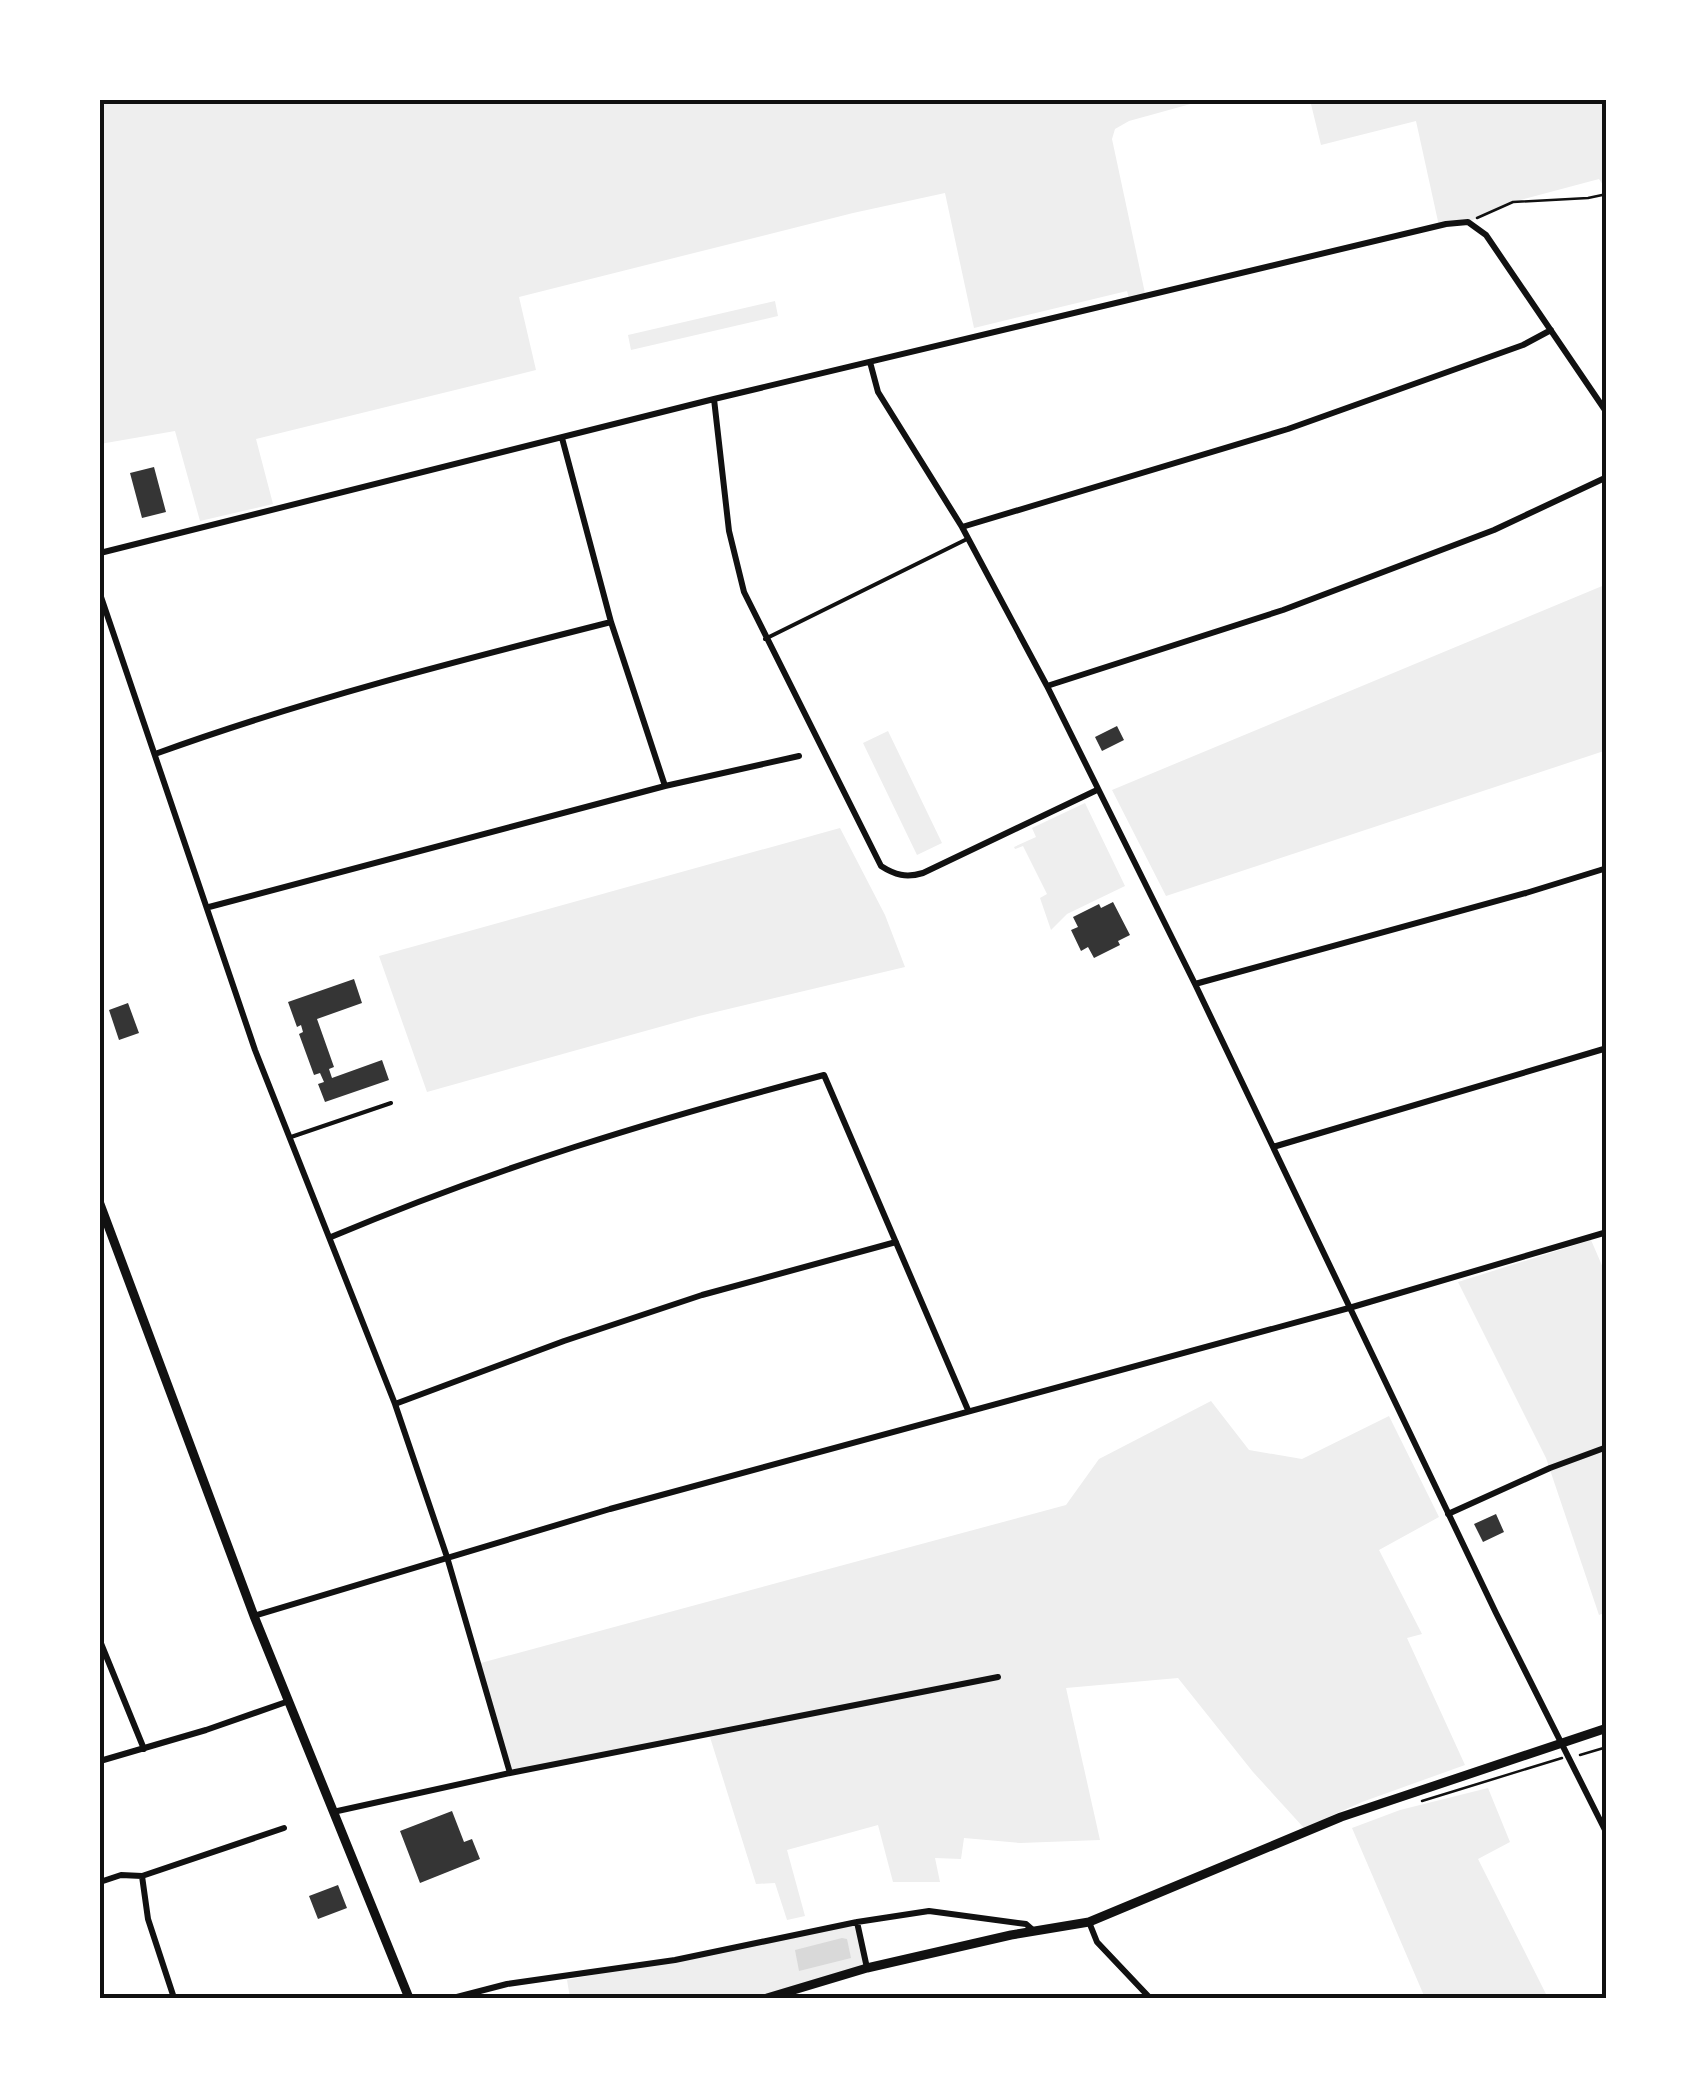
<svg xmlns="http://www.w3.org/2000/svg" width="1707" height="2098" font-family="'Open Sans',sans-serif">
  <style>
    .green { fill: #eee }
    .water { fill: #d9d9d9 }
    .building { fill: #353535 }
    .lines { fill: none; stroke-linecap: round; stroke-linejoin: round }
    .path { stroke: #111; stroke-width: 2.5 }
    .service { stroke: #111; stroke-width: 4 }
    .minor { stroke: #111; stroke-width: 6 }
    .secondary { stroke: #111; stroke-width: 9 }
    .neatline { fill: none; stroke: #111; stroke-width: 4 }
  </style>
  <rect width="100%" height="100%" fill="#fff"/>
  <path class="green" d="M 100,100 L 1205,100 L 1129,121 L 1115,129 L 1112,139 L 1146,298 L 1130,302 L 1127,291 L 974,328 L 945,193 L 853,213 L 519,297 L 536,370 L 256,439 L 273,504 L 200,521 L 175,431 L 100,444 Z
    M 1310,100 L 1607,100 L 1607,191 L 1599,179 L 1513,202 L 1468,222 L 1439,226 L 1416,121 L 1321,145 Z
    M 775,301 L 778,316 L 631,350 L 628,335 Z
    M 1607,584 L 1607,750 L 1166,896 L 1112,790 Z
    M 888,731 L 942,843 L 917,855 L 863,743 Z
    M 1085,803 L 1125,886 L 1067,914 L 1051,930 L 1040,898 L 1047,894 L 1023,846 L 1015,849 L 1014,847 L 1036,837 L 1032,828 Z
    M 840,828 L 885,915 L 905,967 L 699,1016 L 427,1092 L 379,956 Z
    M 1591,1240 L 1607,1277 L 1607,1612 L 1599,1615 L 1546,1458 L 1458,1282 Z
    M 1211,1401 L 1249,1450 L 1302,1459 L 1389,1416 L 1439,1517 L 1379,1550 L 1422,1634 L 1407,1638 L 1465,1765 L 1362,1802 L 1304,1828 L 1253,1772 L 1178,1678 L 1066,1688 L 1100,1840 L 1020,1843 L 964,1838 L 961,1859 L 935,1858 L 940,1882 L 893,1882 L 878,1825 L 787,1850 L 805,1916 L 787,1920 L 775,1883 L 756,1884 L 709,1734 L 510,1773 L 477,1664 L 1066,1505 L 1099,1459 Z
    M 1488,1788 L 1510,1842 L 1478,1859 L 1548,1998 L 1425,1998 L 1352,1828 L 1400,1810 Z
    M 857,1922 L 867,1968 L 767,1998 L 570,1998 L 567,1980 Z"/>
  <path class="water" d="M 842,1938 L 847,1939 L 851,1958 L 799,1971 L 795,1950 Z"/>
  <path class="building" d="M 154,467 L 166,512 L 142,518 L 130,473 Z
    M 1117,726 L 1124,740 L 1102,751 L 1095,737 Z
    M 1113,902 L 1130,935 L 1118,941 L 1120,945 L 1094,958 L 1088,947 L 1081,951 L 1071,930 L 1078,927 L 1073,917 L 1099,904 L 1101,908 Z
    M 354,979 L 362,1003 L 317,1019 L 334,1067 L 329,1069 L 332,1078 L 382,1060 L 389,1080 L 325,1102 L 318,1084 L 324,1082 L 320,1073 L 314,1075 L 299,1034 L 303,1032 L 301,1025 L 297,1027 L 288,1002 Z
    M 128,1003 L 139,1033 L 119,1040 L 109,1010 Z
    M 1496,1514 L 1504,1532 L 1483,1542 L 1474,1524 Z
    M 452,1811 L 464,1842 L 472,1839 L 480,1859 L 420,1883 L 400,1831 Z
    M 338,1885 L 347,1908 L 318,1919 L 309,1896 Z"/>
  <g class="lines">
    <path class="path" d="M 1477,218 L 1513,202 L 1588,198 L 1607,194
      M 1580,1755 L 1607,1747
      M 1422,1801 L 1562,1758"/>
    <path class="service" d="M 765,639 L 967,539
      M 291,1137 L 391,1103"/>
    <path class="minor" d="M 870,362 L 878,392 L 962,527 L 1047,686 L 1195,984 L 1496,1613 L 1607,1834
      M 714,399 L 729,531 L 744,592 L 881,866 C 895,875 906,878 923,873 L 1097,790
      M 562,438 L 611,622 L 665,786
      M 962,527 L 1288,429 L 1523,345 L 1551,330
      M 100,553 L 714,399 L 1446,224 L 1468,222 L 1486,235 L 1607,413
      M 100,594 L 255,1050 L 395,1404 L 447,1557 L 510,1773
      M 1047,686 L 1283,610 L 1494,530 L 1607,477
      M 155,754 C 304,700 457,661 611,622
      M 209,907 L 665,786 L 799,756
      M 1195,984 L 1526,893 L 1607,868
      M 1273,1147 L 1607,1048
      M 331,1237 C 495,1168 652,1120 824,1075 L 968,1410
      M 395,1404 L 564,1341 L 702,1295 L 896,1242
      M 1448,1514 L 1550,1468 L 1607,1447
      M 254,1616 L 610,1509 L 1349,1308 L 1607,1232
      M 100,1641 L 144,1749
      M 100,1761 L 206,1730 L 289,1701
      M 333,1812 L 510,1773 L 998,1677
      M 142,1876 L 148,1919 L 174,1998
      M 100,1882 L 121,1875 L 142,1876 L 284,1828
      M 857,1922 L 867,1968
      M 1089,1922 L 1097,1942 L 1150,1998
      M 453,1998 L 507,1984 L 675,1960 L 857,1922 L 929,1911 L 1026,1924 L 1034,1931"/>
    <path class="secondary" d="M 100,1204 L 254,1616 L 409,1998
      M 767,1998 L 867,1968 L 1011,1935 L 1089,1922 L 1341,1817 L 1607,1728"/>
  </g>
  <rect width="1707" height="2098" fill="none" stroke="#ffffff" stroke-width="205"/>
  <rect x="102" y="102" width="1502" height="1894" class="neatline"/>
</svg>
